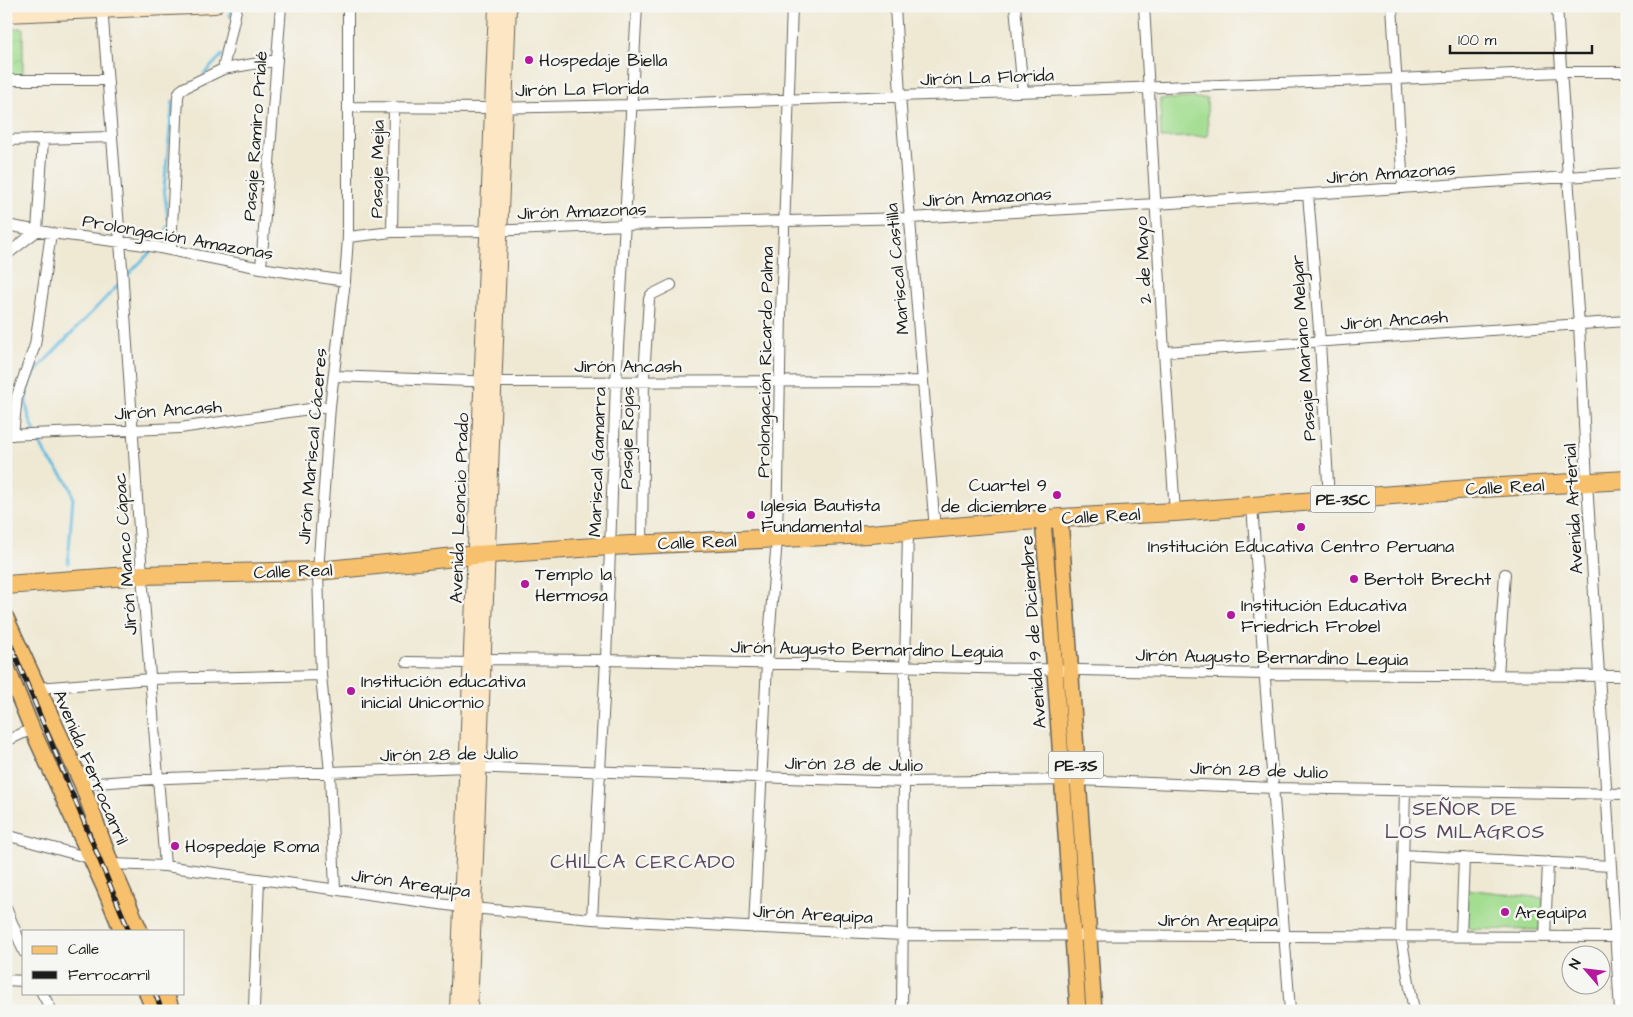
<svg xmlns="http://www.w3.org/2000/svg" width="1633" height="1017" font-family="'Architects Daughter',sans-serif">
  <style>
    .park { fill: url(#park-crowns); stroke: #5f7c56 }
    .pitch { fill: #a2dd90; stroke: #5f7c56 }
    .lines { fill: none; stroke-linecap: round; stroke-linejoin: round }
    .stream { stroke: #62bbe0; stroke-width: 3 }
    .street-casing { stroke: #66645c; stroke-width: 12 }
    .secondary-casing { stroke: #66645c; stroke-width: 16 }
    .primary-casing { stroke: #66645c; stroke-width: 18 }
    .highway-casing { stroke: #66645c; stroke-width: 20 }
    .street { stroke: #fff; stroke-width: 10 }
    .secondary { stroke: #fce6c4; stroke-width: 14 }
    .primary { stroke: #f7c06c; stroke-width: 15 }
    .highway { stroke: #f7c06c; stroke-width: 18 }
    .rail-casing { stroke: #1c1c1c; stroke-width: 5 }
    .rail { stroke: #f6f6f2; stroke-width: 3; stroke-dasharray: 9; stroke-linecap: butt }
    .poi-dot { fill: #b5179e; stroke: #f6f6f2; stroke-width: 2 }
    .labels { text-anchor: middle; stroke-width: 5; stroke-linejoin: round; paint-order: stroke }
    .shield { fill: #f6f6f2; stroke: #5d5d5c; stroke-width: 1 }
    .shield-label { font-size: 16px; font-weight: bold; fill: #1c1c1c }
    .poi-label { font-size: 18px; fill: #1c1c1c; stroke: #f6f6f2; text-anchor: start }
    .street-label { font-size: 18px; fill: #1c1c1c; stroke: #f6f6f2 }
    .quarter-label { font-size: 20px; letter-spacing: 1px; fill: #59475b; stroke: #f6f6f2 }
  </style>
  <defs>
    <pattern id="park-crowns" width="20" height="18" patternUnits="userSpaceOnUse" patternTransform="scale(1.25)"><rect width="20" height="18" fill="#a2dd90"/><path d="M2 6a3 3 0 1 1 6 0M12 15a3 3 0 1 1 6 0" fill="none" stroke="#8bbd7c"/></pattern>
  </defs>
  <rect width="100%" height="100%" fill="#f6f6f2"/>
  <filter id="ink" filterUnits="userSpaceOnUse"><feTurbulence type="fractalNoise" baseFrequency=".02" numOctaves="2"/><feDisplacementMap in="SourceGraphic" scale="10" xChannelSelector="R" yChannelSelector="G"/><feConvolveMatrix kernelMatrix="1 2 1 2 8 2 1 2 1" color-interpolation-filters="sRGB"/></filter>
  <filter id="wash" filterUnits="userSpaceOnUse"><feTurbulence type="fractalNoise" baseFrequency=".0096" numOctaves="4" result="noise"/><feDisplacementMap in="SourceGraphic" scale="20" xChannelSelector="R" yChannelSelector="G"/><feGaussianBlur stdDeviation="1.12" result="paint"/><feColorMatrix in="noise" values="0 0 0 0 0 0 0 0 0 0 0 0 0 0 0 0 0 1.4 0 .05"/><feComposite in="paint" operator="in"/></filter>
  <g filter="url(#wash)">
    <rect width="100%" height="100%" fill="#efe9d4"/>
    <path class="park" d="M 23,28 L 23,76 L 6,75 L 6,29 Z"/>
    <path class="pitch" d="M 1207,98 L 1208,136 L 1161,138 L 1160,99 Z
      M 1466,889 L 1543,898 L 1542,928 L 1540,930 L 1469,929 L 1466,926 Z"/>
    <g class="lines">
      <path class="stream" d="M 230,16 L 231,6
        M 204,74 L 222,55
        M 168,219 L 164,188 L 173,101
        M 125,278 L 163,239 L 168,226
        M 68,563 L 73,497 C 70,480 58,471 48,458 C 43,451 40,442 36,434 C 23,407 21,389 41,365 L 121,282"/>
    </g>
  </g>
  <g filter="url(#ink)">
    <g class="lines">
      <defs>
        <path id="street" d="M 102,6 L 122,268 L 142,575 L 165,866
          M 895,6 L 900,96 L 935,530
          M 1015,6 L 1023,92
          M 1144,6 L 1164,352 L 1175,512
          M 1392,6 L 1403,188
          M 1557,6 L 1568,177 L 1579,324 L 1587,482 L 1620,1011
          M 223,69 L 277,60
          M 6,80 L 106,80
          M 348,107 L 492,108 L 632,105 L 1397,79 L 1561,72 L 1627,72
          M 6,140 L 111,137
          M 1308,194 L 1320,342 L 1329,500
          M 6,225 L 51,233 L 145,245 L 261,268 L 345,281
          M 392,232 L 394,107
          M 348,237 L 392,232 L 489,231 L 625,225 L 910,218 L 1156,204 L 1627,173
          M 171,250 L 178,96 L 180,91 L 184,88 L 223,69 L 237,6
          M 6,255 L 37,231 L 43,140
          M 261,268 L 281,6
          M 1164,352 L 1627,321
          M 334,376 L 496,382 L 923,381
          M 6,435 L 180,428 L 330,406
          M 13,435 L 17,396 L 35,345 L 51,233
          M 1252,506 L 1290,1011
          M 642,544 L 644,376 L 649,299 L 651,295 L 671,285
          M 407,662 L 471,663 L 484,659 L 606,660 L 1265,674 L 1627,676
          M 1498,675 L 1505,574
          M 38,688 L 150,679 L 321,675
          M 6,741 L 32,729
          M 82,784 L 168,778 L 467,767 L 905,782 L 1077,780 L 1274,788 L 1627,794
          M 1405,790 L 1401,936 L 1414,1011
          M 6,835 L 111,864 L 165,866 L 461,907 L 592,919 L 902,935 L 1627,937
          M 1403,855 L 1611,866
          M 335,889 L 330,773 L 321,675 L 318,571 L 330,406 L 345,281 L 348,237 L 348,6
          M 6,908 L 24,952
          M 592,919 L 606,660 L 616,383 L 637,6
          M 754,928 L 767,664 L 777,539 L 781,313 L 792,6
          M 1461,936 L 1464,858
          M 1545,937 L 1548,862
          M 6,980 L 24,981
          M 42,993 L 52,1011
          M 254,1007 L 259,879
          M 902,1011 L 905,666 L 908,532"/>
        <path id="secondary" d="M 6,15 L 215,6
          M 457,1011 L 496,6
          M 470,1011 L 509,6"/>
        <path id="primary" d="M 1060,518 L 1094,1011
          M 1043,520 L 1055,671 L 1078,1011
          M 6,618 L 82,784 L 111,864 L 140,931
          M 6,665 L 32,729 L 105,889 L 122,931
          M 147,993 L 154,1011
          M 166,993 L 172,1011"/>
        <path id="highway" d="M 6,585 L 142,575 L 318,571 L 475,555 L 610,546 L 870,534 L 1060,518 L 1175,512 L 1483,488 L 1627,480"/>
      </defs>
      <use href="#street" class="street-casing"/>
      <use href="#secondary" class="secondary-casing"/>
      <use href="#primary" class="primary-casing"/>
      <use href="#highway" class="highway-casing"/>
      <use href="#street" class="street"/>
      <use href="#secondary" class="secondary"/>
      <use href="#primary" class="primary"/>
      <use href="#highway" class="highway"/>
      <defs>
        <path id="rail" d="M 6,633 L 129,931
          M 155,993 L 162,1011"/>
      </defs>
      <use href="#rail" class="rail-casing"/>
      <use href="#rail" class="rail"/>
    </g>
  </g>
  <g class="poi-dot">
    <circle cx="529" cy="60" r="5"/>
    <circle cx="1057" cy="495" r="5"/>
    <circle cx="751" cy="515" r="5"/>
    <circle cx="1301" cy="527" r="5"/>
    <circle cx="1354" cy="579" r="5"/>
    <circle cx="525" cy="584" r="5"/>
    <circle cx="1231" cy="615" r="5"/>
    <circle cx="351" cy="691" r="5"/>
    <circle cx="175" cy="846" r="5"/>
    <circle cx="1505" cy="912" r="5"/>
  </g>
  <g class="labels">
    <g class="shield">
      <rect x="1310.5" y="485.5" width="65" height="27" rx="4"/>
      <rect x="1048.5" y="751.5" width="55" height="27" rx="4"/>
    </g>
    <g class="shield-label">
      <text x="1343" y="505">PE-3SC</text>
      <text x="1076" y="771">PE-3S</text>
    </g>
    <g class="poi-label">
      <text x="539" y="66">Hospedaje Biella</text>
      <text x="1047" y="491" text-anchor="end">Cuartel 9<tspan x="1047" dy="21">de diciembre</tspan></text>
      <text x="761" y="511">Iglesia Bautista<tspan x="761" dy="21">Fundamental</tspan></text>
      <text x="1301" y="552" text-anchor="middle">Institución Educativa Centro Peruana</text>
      <text x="535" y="580">Templo la<tspan x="535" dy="21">Hermosa</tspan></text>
      <text x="1364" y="585">Bertolt Brecht</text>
      <text x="1241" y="611">Institución Educativa<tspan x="1241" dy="21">Friedrich Frobel</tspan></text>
      <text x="361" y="687">Institución educativa<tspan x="361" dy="21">inicial Unicornio</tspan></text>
      <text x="185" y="852">Hospedaje Roma</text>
      <text x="1515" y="918">Arequipa</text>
    </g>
    <g class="street-label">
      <text transform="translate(987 77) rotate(-2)" y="6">Jirón La Florida</text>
      <text transform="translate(582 89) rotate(-1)" y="6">Jirón La Florida</text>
      <text transform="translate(255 136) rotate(-86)" y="6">Pasaje Ramiro Prialé</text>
      <text transform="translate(377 169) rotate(-89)" y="6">Pasaje Mejía</text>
      <text transform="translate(1391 173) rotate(-4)" y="6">Jirón Amazonas</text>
      <text transform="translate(987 197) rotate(-3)" y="6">Jirón Amazonas</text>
      <text transform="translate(582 211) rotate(-2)" y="6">Jirón Amazonas</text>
      <text transform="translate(178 237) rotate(10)" y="6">Prolongación Amazonas</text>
      <text transform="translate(1143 260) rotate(-93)" y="6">2 de Mayo</text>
      <text transform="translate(897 269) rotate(-95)" y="6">Mariscal Castilla</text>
      <text transform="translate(1394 320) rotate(-4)" y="6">Jirón Ancash</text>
      <text transform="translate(1303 348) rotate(-94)" y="6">Pasaje Mariano Melgar</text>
      <text transform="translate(765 362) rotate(-89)" y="6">Prolongación Ricardo Palma</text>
      <text x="628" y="372">Jirón Ancash</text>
      <text transform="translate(168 410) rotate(-4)" y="6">Jirón Ancash</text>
      <text transform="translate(627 438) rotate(-89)" y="6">Pasaje Rojas</text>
      <text transform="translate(312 446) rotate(-85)" y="6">Jirón Mariscal Cáceres</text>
      <text transform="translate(597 462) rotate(-88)" y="6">Mariscal Gamarra</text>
      <text transform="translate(1505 487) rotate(-3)" y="6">Calle Real</text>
      <text transform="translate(459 508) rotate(-88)" y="6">Avenida Leoncio Prado</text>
      <text transform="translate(1573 509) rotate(-93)" y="6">Avenida Arterial</text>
      <text transform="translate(1101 516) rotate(-3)" y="6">Calle Real</text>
      <text transform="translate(697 542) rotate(-2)" y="6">Calle Real</text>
      <text transform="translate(125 554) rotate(-94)" y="6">Jirón Manco Cápac</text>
      <text transform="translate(293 571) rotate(-2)" y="6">Calle Real</text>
      <text transform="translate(1033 632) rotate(-94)" y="6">Avenida 9 de Diciembre</text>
      <text transform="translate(867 649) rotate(1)" y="6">Jirón Augusto Bernardino Leguia</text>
      <text transform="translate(1272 657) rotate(1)" y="6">Jirón Augusto Bernardino Leguia</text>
      <text transform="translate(449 754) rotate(-1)" y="6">Jirón 28 de Julio</text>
      <text transform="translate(854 764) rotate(1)" y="6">Jirón 28 de Julio</text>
      <text transform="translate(91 767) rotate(67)" y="6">Avenida Ferrocarril</text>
      <text transform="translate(1259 770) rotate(2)" y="6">Jirón 28 de Julio</text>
      <text transform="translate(411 883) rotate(8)" y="6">Jirón Arequipa</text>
      <text transform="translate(813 914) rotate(3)" y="6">Jirón Arequipa</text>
      <text x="1218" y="926">Jirón Arequipa</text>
    </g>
    <g class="quarter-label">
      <text x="1465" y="815">SEÑOR DE<tspan x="1465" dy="23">LOS MILAGROS</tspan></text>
      <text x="643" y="868">CHILCA CERCADO</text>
    </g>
  </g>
  <rect width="1633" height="1017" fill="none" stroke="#f6f6f2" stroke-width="25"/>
  <rect x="22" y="930" width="162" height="65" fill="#f6f6f2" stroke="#9f9f9c"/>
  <rect x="32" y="946" width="25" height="8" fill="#f7c06c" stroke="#9f9f9c"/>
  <text x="68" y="954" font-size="15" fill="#1c1c1c">Calle</text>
  <rect x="32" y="971" width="25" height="8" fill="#1c1c1c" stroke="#9f9f9c"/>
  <text x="68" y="980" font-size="15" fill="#1c1c1c">Ferrocarril</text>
  <g transform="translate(1586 970) rotate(298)"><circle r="24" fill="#f6f6f2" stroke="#9f9f9c"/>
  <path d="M0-4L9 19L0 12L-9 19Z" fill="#b5179e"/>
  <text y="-8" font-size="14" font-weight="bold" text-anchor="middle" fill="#1c1c1c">N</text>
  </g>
  <path d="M1450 45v8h142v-8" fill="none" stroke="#1c1c1c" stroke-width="2.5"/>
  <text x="1458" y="45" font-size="15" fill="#1c1c1c" stroke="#f6f6f2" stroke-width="4" paint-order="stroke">100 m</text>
</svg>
